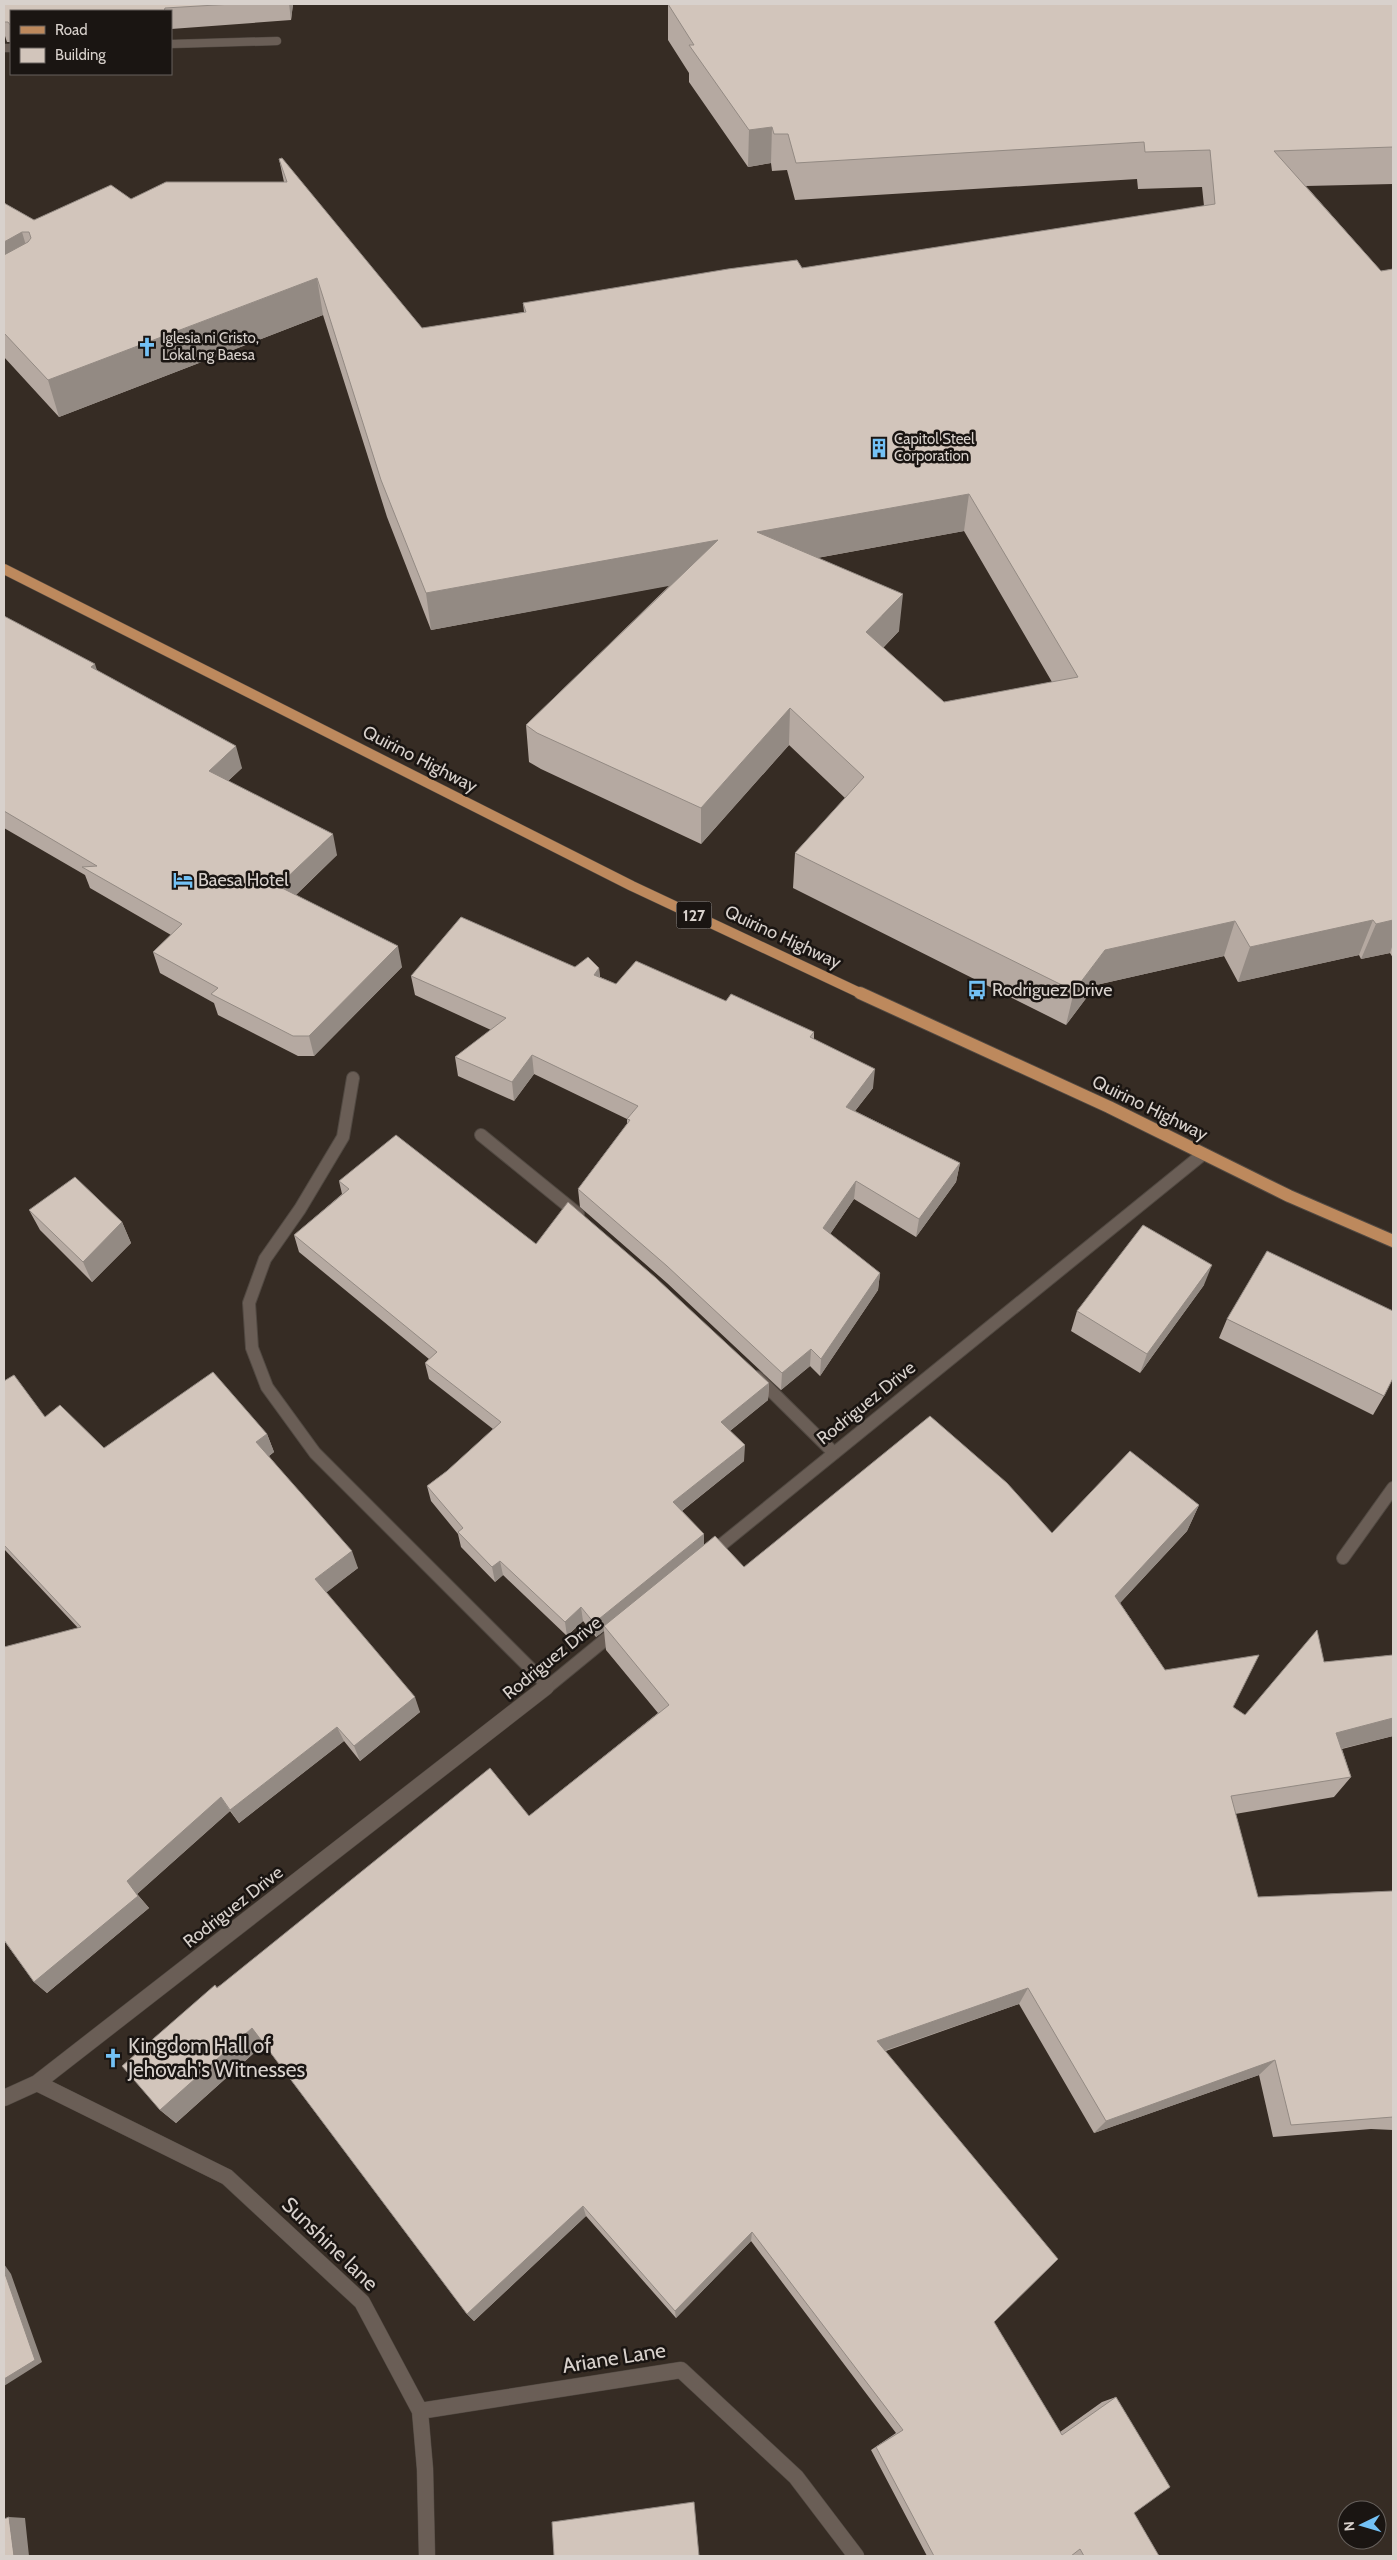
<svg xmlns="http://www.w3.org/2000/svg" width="1397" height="2560" font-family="Cabin,sans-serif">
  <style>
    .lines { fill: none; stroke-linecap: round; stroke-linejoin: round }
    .lane-casing { stroke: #514942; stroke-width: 14 }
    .street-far2-casing { stroke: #514942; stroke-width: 9 }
    .street-far1-casing { stroke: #514942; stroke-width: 14 }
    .street-casing { stroke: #514942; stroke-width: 17 }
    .primary-far1-casing { stroke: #514942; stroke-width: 11 }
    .primary-casing { stroke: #514942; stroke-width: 14 }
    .lane { stroke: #6a5e56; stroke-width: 12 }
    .street-far2 { stroke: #6a5e56; stroke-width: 8 }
    .street-far1 { stroke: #6a5e56; stroke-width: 12 }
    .street { stroke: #6a5e56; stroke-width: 16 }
    .primary-far1 { stroke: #bd895d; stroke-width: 10 }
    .primary { stroke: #bd895d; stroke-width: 12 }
    .wall { fill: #b5a9a1; fill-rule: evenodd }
    .shaded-wall { fill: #938a83 }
    .building { fill: #d2c5bb; stroke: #938a83; fill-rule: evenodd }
    .labels { text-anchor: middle; stroke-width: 5; stroke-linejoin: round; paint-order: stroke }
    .far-poi-label { font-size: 15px; fill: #d8d1cc; stroke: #1a1512; text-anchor: start }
    .shield { fill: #1a1512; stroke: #9f9994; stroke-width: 1 }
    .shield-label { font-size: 16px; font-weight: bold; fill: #d8d1cc }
    .street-label { font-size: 18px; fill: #d8d1cc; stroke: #1a1512 }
    .poi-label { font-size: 18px; fill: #d8d1cc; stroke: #1a1512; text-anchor: start }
    .near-poi-label { font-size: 21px; fill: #d8d1cc; stroke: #1a1512; text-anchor: start }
    .near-street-label { font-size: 21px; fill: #d8d1cc; stroke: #1a1512 }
  </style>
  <rect width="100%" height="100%" fill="#362c24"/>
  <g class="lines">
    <defs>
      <path id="lane" d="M 353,1078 L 343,1137 L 300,1209 L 265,1259 L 249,1303 L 252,1348 L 267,1387 L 315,1453 L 548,1686
        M 481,1135 L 578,1214
        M 757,1377 L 834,1453
        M 1343,1558 L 1393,1488"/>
      <path id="street-far2" d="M 171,44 L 277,41
        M 4,48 L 11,48"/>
      <path id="street-far1" d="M 710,1554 L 1203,1154
        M 545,1689 L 617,1630"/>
      <path id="street" d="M 37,2083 L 227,2177 L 362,2302 L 420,2411 L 425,2469 L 427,2556
        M 4,2098 L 37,2083 L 546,1687
        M 420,2411 L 681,2370 L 796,2477 L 856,2556"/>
      <path id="primary-far1" d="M 4,569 L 632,886 L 862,994"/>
      <path id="primary" d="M 860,993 L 1109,1107 L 1289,1196 L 1393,1241"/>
    </defs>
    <use href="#lane" class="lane-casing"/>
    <use href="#street-far2" class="street-far2-casing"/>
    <use href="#street-far1" class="street-far1-casing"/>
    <use href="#street" class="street-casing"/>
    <use href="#primary-far1" class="primary-far1-casing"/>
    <use href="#primary" class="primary-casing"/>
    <use href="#lane" class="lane"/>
    <use href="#street-far2" class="street-far2"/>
    <use href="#street-far1" class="street-far1"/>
    <use href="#street" class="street"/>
    <use href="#primary-far1" class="primary-far1"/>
    <use href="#primary" class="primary"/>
  </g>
  <path class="wall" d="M 4,4 L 293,4 L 291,20 L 171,29 L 171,11 L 11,11 L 11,42 L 7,42 L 5,36 L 4,36 Z
    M 668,4 L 1393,4 L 1393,184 L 1306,186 L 1381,271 L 1393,269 L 1393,958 L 1390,953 L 1361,959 L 1359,955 L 1238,982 L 1224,956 L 1096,985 L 1066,1025 L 793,888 L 795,853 L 845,798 L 789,745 L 701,844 L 541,769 L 529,762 L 526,725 L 670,585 L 431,630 L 387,517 L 323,315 L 59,417 L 4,357 L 4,203 L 34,220 L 131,199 L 284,182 L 279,159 L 422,328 L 524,312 L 523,303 L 802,268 L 1204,206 L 1202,187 L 1138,189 L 1137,179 L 795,200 L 787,170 L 772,171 L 771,163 L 748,167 L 689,82 L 689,73 L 668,40 ZM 964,531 L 1052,682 L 944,702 L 883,648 L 899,631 L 817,558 Z
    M 4,616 L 97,671 L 242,768 L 228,781 L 337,855 L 296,895 L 402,967 L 314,1056 L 298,1056 L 218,1015 L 214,1003 L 160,973 L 153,952 L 171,935 L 90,888 L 85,875 L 4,828 Z
    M 575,967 L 599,968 L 600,977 L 616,984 L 726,1001 L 814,1032 L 814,1039 L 873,1088 L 855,1111 L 960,1163 L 956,1182 L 916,1237 L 854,1199 L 830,1234 L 880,1273 L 878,1290 L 820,1376 L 810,1366 L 781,1390 L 667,1283 L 580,1207 L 578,1189 L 627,1124 L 627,1119 L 534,1074 L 514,1101 L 458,1076 L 455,1057 L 491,1030 L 415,995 L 411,976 Z
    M 339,1181 L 536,1244 L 769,1383 L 768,1400 L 730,1431 L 744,1461 L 682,1511 L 704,1534 L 704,1545 L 744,1567 L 1052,1533 L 1199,1505 L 1187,1531 L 1120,1603 L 1165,1670 L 1233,1707 L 1245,1715 L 1324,1662 L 1393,1655 L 1393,1736 L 1342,1749 L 1351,1777 L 1334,1797 L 1235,1814 L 1258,1897 L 1393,1891 L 1393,2130 L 1371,2129 L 1273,2137 L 1259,2075 L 1094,2133 L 1019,2004 L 886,2051 L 994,2322 L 1060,2432 L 1102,2402 L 1116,2397 L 1134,2513 L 1159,2556 L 927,2556 L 871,2450 L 896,2433 L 751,2241 L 676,2318 L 586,2216 L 474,2321 L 467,2314 L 264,2044 L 176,2123 L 160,2110 L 217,1987 L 529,1816 L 658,1713 L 606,1650 L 604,1631 L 596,1637 L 583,1621 L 567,1636 L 503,1575 L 495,1582 L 461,1547 L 458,1534 L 431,1501 L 427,1486 L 447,1471 L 493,1429 L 429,1379 L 425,1363 L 429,1359 L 299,1252 L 294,1235 L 342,1194 Z
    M 29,1210 L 122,1222 L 131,1243 L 92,1282 L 40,1230 Z
    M 1204,1285 L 1140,1373 L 1071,1331 L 1077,1311 Z
    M 1227,1319 L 1384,1396 L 1373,1415 L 1219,1338 Z
    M 4,1381 L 45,1417 L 104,1448 L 267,1434 L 274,1452 L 269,1456 L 358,1568 L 326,1592 L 420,1712 L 360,1761 L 344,1741 L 239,1823 L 230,1811 L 137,1894 L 149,1908 L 47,1993 L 34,1982 L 5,1942 L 78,1628 L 4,1549 Z"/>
  <path class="shaded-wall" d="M 289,4 L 293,4 L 291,20 Z
    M 772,127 L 771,163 L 748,167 L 749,130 Z
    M 22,232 L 33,269 L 4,284 L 4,242 Z
    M 317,278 L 323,315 L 59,417 L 48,380 Z
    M 969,494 L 964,531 L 756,569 L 757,532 Z
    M 718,540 L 717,577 L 431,630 L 426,593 Z
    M 903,594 L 899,631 L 862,669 L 866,632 Z
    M 95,664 L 102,686 L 91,667 Z
    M 790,708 L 789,745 L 701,844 L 701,808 Z
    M 236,746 L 242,768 L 215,793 L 209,771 Z
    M 333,834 L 337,855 L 283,907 L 278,886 Z
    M 1373,920 L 1359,955 L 1238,982 L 1250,947 Z
    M 1393,920 L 1393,944 L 1390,953 L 1361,959 L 1376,924 Z
    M 1235,921 L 1224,956 L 1096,985 L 1066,1025 L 1074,991 L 1105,950 Z
    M 398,946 L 402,967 L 314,1056 L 309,1036 Z
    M 599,968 L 600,987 L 594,975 Z
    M 532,1055 L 534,1074 L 514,1101 L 512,1082 Z
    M 875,1069 L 873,1088 L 844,1125 L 846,1107 Z
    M 960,1163 L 956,1182 L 916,1237 L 919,1219 Z
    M 856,1181 L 854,1199 L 822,1246 L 823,1228 Z
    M 122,1222 L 131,1243 L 92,1282 L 83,1262 Z
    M 1212,1265 L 1204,1285 L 1140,1373 L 1147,1354 Z
    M 880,1273 L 878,1290 L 820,1376 L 821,1359 Z
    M 811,1349 L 810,1366 L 781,1390 L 782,1373 Z
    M 769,1383 L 768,1400 L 721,1438 L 721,1422 Z
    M 267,1434 L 274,1452 L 263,1460 L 256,1442 Z
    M 745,1445 L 744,1461 L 674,1517 L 673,1502 Z
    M 1199,1505 L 1187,1531 L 1104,1620 L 1115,1596 Z
    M 704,1534 L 704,1549 L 604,1626 L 604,1631 L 596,1637 L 594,1623 Z
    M 352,1551 L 358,1568 L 322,1596 L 315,1579 Z
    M 500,1561 L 503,1575 L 495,1582 L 492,1567 Z
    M 581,1607 L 583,1621 L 567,1636 L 565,1622 Z
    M 415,1697 L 420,1712 L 360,1761 L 354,1746 Z
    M 1393,1718 L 1393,1736 L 1319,1754 L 1336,1733 Z
    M 337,1727 L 344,1741 L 239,1823 L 230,1810 Z
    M 221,1797 L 230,1811 L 137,1894 L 149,1908 L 47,1993 L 34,1982 L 127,1881 Z
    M 1028,1988 L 1019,2004 L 872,2055 L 877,2041 Z
    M 252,2028 L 265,2043 L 176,2123 L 160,2110 Z
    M 1275,2060 L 1259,2075 L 1094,2133 L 1106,2121 Z
    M 583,2206 L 586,2216 L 474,2321 L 467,2314 Z
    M 752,2232 L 751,2241 L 676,2318 L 675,2311 Z
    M 4,2264 L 11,2274 L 42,2362 L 4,2386 Z
    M 9,2517 L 25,2518 L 29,2556 L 14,2556 Z"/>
  <path class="building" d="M 4,4 L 233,4 L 165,8 L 164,11 L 11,11 L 11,26 L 8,22 L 4,22 Z
    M 668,4 L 1393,4 L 1393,147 L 1274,151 L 1381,271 L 1393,269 L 1393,920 L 1376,924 L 1373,920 L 1250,947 L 1235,921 L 1105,950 L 1074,991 L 795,853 L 864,777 L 790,708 L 701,808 L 537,733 L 526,725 L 718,540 L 426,593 L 381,480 L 317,278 L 48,380 L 4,333 L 4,255 L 28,242 L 31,238 L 29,232 L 22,232 L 4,242 L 4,203 L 34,220 L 111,185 L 131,199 L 166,182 L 287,182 L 279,159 L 282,158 L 422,328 L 526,312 L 523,303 L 728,269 L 797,260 L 802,268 L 1215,204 L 1210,150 L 1145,152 L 1144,142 L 796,163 L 788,134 L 774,134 L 772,127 L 749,130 L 689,45 L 694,45 ZM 969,494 L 1078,677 L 944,702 L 866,632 L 903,594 L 757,532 Z
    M 4,616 L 95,664 L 91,667 L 236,746 L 209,771 L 333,834 L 278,886 L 398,946 L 309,1036 L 293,1036 L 211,994 L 218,988 L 153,952 L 182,924 L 82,867 L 97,866 L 4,811 Z
    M 461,917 L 575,967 L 588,957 L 599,968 L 594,975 L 616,984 L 636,961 L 726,1001 L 731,994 L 814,1032 L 810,1037 L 875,1069 L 846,1107 L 960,1163 L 919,1219 L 856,1181 L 823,1228 L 880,1273 L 821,1359 L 811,1349 L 782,1373 L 667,1266 L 578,1189 L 630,1120 L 627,1119 L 638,1106 L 532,1055 L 512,1082 L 455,1057 L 506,1018 L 411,976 Z
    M 396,1135 L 536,1244 L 568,1202 L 656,1278 L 769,1383 L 721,1422 L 745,1445 L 673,1502 L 704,1534 L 594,1623 L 581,1607 L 565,1622 L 500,1561 L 492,1567 L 458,1532 L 463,1528 L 427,1486 L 447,1471 L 501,1422 L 425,1363 L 437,1352 L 294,1235 L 349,1189 L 339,1181 Z
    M 75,1177 L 122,1222 L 83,1262 L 29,1210 Z
    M 1143,1225 L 1212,1265 L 1147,1354 L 1077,1311 Z
    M 1267,1251 L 1393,1311 L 1393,1378 L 1384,1396 L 1227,1319 Z
    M 213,1372 L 267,1434 L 256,1442 L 352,1551 L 315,1579 L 415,1697 L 354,1746 L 337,1727 L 230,1810 L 221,1797 L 127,1881 L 138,1896 L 34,1982 L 4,1940 L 4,1647 L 81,1627 L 4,1545 L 4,1381 L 14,1375 L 45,1417 L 60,1405 L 104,1448 Z
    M 930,1416 L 1007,1483 L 1052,1533 L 1130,1451 L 1199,1505 L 1115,1596 L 1165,1670 L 1259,1655 L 1233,1707 L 1245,1715 L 1317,1630 L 1324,1662 L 1393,1655 L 1393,1718 L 1336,1733 L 1351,1777 L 1231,1796 L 1258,1897 L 1393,1891 L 1393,2117 L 1291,2125 L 1275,2060 L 1106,2121 L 1028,1988 L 877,2041 L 1058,2259 L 994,2322 L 1062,2435 L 1116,2397 L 1170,2487 L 1134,2513 L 1159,2556 L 1084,2556 L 1080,2549 L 1071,2556 L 934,2556 L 876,2447 L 903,2430 L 752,2232 L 675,2311 L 583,2206 L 467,2314 L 252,2028 L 160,2110 L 122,2066 L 215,1985 L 217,1988 L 490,1768 L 529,1816 L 669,1705 L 604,1626 L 715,1536 L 744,1567 Z
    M 4,2271 L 35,2360 L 4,2379 Z
    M 694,2502 L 699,2556 L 554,2556 L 552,2522 Z
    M 9,2517 L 14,2556 L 4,2556 L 4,2519 Z"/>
  <defs>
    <symbol id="church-bare" viewBox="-9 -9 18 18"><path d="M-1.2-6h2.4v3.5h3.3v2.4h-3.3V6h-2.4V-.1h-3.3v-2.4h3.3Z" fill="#73c1f5" stroke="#1a1512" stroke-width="2.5" paint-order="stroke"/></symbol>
    <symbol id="building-bare" viewBox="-9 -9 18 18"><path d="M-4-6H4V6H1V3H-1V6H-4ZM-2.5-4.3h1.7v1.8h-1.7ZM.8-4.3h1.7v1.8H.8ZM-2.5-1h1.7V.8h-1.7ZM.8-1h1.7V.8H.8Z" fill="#73c1f5" stroke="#1a1512" stroke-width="2.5" paint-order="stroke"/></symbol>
    <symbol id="hotel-bare" viewBox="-9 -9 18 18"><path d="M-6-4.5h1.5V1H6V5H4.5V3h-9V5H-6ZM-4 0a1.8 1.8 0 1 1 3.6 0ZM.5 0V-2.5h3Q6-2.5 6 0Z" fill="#73c1f5" stroke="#1a1512" stroke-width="2.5" paint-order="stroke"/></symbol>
    <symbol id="bus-bare" viewBox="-9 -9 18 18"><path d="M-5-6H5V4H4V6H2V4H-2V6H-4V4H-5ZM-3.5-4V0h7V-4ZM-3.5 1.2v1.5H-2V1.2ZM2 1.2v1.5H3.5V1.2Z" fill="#73c1f5" stroke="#1a1512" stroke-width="2.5" paint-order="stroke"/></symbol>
  </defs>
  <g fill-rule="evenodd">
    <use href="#church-bare" x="133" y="333" width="28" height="28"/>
    <use href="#building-bare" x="865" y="434" width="28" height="28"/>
    <use href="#hotel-bare" x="169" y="866" width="28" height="28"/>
    <use href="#bus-bare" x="963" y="976" width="28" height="28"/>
    <use href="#church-bare" x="99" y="2044" width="28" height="28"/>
  </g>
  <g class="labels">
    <g class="far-poi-label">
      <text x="162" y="343">Iglesia ni Cristo,<tspan x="162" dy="17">Lokal ng Baesa</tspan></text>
      <text x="894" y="444">Capitol Steel<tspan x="894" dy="17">Corporation</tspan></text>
    </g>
    <rect class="shield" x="676.5" y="901.5" width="35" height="27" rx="4"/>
    <g class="shield-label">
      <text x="694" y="921">127</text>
    </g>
    <g class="street-label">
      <text transform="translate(420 759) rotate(27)" y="6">Quirino Highway</text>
      <text transform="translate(783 937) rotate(25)" y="6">Quirino Highway</text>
      <text transform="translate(1150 1108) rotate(26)" y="6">Quirino Highway</text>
      <text transform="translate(866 1403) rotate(-39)" y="6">Rodriguez Drive</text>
      <text transform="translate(552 1658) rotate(-39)" y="6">Rodriguez Drive</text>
      <text transform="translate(233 1907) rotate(-38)" y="6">Rodriguez Drive</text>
    </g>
    <g class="poi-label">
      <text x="198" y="886">Baesa Hotel</text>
      <text x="992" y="996">Rodriguez Drive</text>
    </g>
    <g class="near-poi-label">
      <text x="128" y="2053">Kingdom Hall of<tspan x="128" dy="24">Jehovah's Witnesses</tspan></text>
    </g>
    <g class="near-street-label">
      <text transform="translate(330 2244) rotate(44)" y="7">Sunshine lane</text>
      <text transform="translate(614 2358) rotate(-9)" y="7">Ariane Lane</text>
    </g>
  </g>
  <rect width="1397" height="2560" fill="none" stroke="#d8d1cc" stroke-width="10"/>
  <rect x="10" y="10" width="162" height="65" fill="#1a1512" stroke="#66605c"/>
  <rect x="20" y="26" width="25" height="8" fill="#bd895d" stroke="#66605c"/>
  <text x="55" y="35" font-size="15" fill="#d8d1cc">Road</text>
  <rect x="20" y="48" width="25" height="15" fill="#d2c5bb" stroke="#66605c"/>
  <text x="55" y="60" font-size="15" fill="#d8d1cc">Building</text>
  <g transform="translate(1362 2525) rotate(265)"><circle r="24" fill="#1a1512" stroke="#66605c"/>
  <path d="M0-4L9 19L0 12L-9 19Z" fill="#73c1f5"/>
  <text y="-8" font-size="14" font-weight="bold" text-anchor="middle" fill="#d8d1cc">N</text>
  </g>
</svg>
